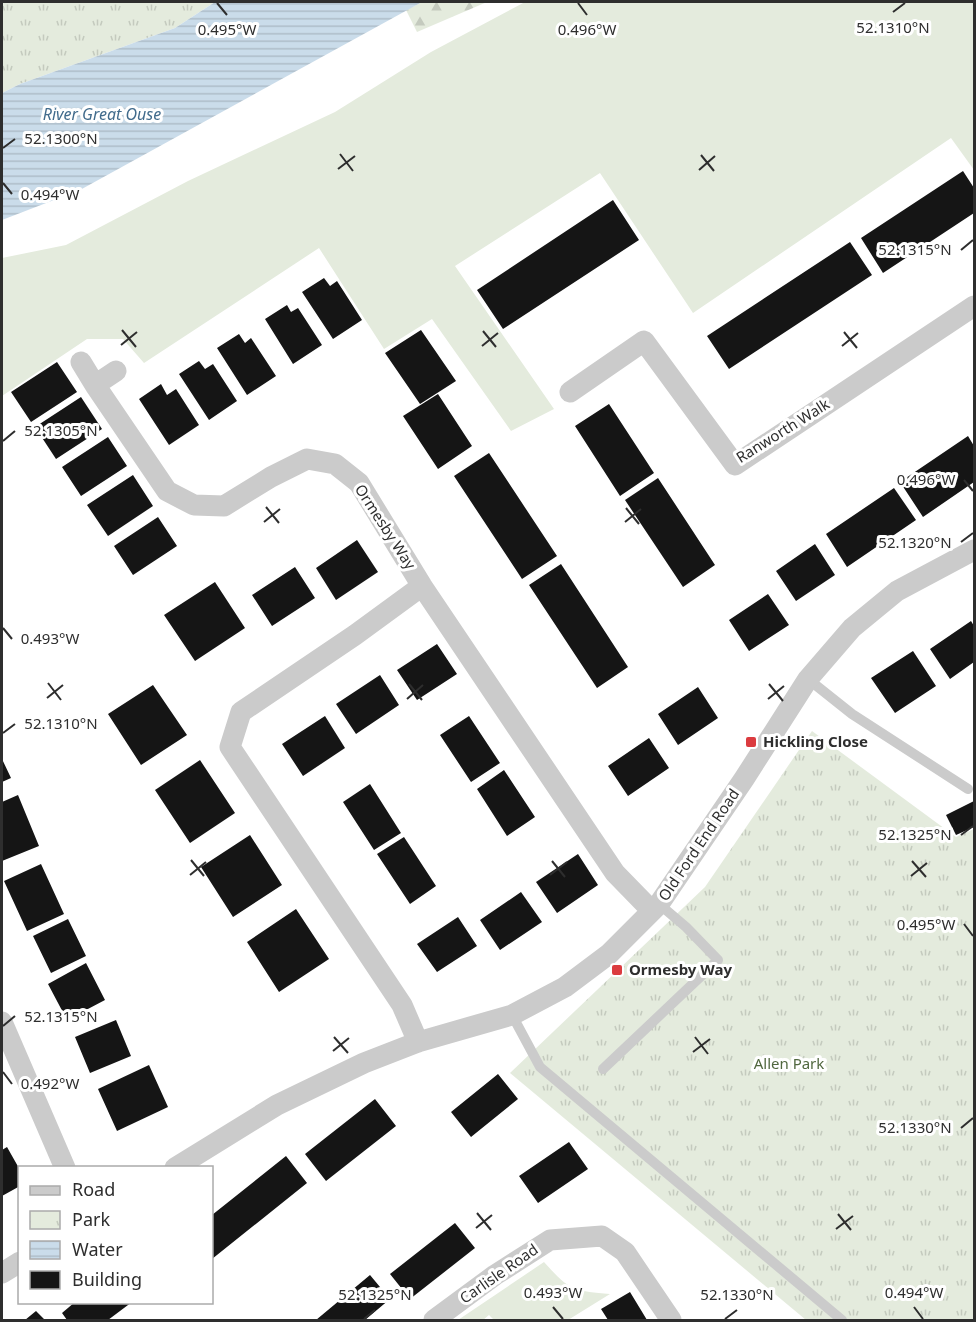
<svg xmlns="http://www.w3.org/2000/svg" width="976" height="1322" font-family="'Noto Sans',sans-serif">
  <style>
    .grass { fill: #e4ebdd }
    .forest { fill: url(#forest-firs) }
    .park { fill: url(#park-tufts) }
    .water { fill: url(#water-rules) }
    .building { fill: #151515 }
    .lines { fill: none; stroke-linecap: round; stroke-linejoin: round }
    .lane { stroke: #cbcbcb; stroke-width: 10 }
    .street { stroke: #cbcbcb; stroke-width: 21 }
    .ticks { fill: none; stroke: #2e2e2e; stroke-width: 2 }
    .poi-dot { fill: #db3b3f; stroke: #fff; stroke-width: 2 }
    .labels { text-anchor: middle; stroke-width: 6; stroke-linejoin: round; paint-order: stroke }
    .street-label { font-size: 15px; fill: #2e2e2e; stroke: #fff }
    .poi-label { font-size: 15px; font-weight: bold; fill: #2e2e2e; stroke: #fff; text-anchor: start }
    .park-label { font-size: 15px; fill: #50673e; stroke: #fff }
    .water-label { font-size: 16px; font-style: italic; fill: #416b8c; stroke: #fff }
    .ticks-label { font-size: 15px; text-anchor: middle; fill: #2e2e2e; stroke: #fff; stroke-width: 6; stroke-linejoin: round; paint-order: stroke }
  </style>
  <defs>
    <pattern id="forest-firs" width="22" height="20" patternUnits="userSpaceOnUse" patternTransform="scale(1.5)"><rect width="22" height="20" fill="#e4ebdd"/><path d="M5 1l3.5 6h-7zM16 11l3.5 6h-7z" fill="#c4cabe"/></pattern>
    <pattern id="park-tufts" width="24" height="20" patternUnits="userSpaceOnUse" patternTransform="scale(1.5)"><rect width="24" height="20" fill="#e4ebdd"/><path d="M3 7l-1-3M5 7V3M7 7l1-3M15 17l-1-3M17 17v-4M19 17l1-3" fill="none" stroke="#c4cabe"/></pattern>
    <pattern id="water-rules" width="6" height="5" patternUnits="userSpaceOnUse" patternTransform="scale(1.5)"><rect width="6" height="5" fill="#cadcea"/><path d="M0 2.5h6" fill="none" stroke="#aebdc9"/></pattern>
  </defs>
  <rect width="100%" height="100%" fill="#fff"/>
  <path class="grass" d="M 525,2 L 974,2 L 974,170 L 951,138 L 693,313 L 600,173 L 455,266 L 554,409 L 511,431 L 432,319 L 384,349 L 319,248 L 144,363 L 123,339 L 87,339 L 2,396 L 2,258 L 66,245 L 188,181 L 335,112 L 431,52 Z
    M 544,1262 C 569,1290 573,1291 610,1294 L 568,1320 L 494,1320 L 489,1315 L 483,1320 L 458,1320 Z"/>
  <path class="forest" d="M 422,2 L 487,2 L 417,32 L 406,10 Z"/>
  <path class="park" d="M 2,2 L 215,2 L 175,28 L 20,84 L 2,93 Z
    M 812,731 L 956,837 L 974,829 L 974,1320 L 806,1320 L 510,1073 L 705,887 Z"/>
  <path class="water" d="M 215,2 L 422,2 L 80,190 L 2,220 L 2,93 L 20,84 L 175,28 Z"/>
  <path class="building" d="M 963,171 L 974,188 L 974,213 L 883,273 L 861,238 Z
    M 613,200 L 639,240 L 503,329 L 477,290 Z
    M 850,242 L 872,275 L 729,369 L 707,336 Z
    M 324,278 L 330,286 L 337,281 L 362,320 L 333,339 L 302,292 Z
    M 287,305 L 291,312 L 298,308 L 322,345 L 293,364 L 265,319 Z
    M 421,330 L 456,381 L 420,404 L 385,353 Z
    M 239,334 L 245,343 L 251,338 L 276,376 L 247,395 L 217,348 Z
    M 199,361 L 205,369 L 213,364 L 237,401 L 209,420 L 179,374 Z
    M 57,362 L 77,392 L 31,422 L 11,392 Z
    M 161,384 L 167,395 L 176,389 L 199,425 L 169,445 L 139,399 Z
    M 438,394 L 472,446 L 438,469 L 403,416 Z
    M 81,397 L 102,429 L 56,459 L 35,427 Z
    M 609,404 L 654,473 L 620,496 L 575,426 Z
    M 968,436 L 974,446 L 974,482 L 923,517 L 900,482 Z
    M 108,437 L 127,466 L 81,496 L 62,467 Z
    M 489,453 L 557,556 L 522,579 L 454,476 Z
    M 133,475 L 153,506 L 108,536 L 87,505 Z
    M 658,478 L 715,565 L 683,587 L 625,500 Z
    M 894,488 L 916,520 L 847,567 L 826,534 Z
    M 158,517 L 177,546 L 133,575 L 114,546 Z
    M 357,540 L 378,572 L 336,600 L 316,568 Z
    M 815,544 L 835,575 L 796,601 L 776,571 Z
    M 561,564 L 628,667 L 597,688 L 529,585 Z
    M 295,567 L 315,598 L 272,626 L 252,595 Z
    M 215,582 L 245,628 L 195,661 L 164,615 Z
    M 768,594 L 789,625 L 749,651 L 729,620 Z
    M 971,621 L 974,626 L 974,662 L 950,679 L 930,649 Z
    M 437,644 L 457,674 L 417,700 L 397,670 Z
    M 913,651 L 936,686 L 895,713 L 871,678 Z
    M 380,675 L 399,705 L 356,734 L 336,704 Z
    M 153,685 L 187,735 L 141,765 L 108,714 Z
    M 698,687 L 718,718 L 678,745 L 658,714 Z
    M 325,716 L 345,748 L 303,776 L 282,744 Z
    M 469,716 L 500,763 L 471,782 L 440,735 Z
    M 649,738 L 669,768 L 628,796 L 608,766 Z
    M 2,759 L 11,778 L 2,782 Z
    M 200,760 L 235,813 L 190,843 L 155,790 Z
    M 504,770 L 535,817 L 507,836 L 477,789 Z
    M 370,784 L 401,833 L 374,850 L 343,802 Z
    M 18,795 L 39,846 L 2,861 L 2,802 Z
    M 974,801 L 974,827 L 956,835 L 946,815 Z
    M 250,835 L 282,885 L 233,917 L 201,867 Z
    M 404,837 L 436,886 L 410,904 L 377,854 Z
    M 578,854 L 598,885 L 557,913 L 536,882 Z
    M 41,864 L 64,914 L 27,931 L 4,881 Z
    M 521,892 L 542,922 L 500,950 L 480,920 Z
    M 296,909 L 329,959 L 279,992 L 247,942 Z
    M 458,917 L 477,946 L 437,972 L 417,944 Z
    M 68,919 L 86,956 L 51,973 L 33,936 Z
    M 86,963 L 105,1000 L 67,1020 L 48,984 Z
    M 116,1020 L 131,1056 L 90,1073 L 75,1037 Z
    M 149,1065 L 168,1107 L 117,1131 L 98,1089 Z
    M 498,1074 L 518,1099 L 471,1137 L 451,1112 Z
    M 375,1099 L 396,1126 L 326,1181 L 305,1154 Z
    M 569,1142 L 588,1169 L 538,1203 L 519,1176 Z
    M 7,1147 L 20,1170 L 20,1186 L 2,1196 L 2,1150 Z
    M 286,1156 L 307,1183 L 212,1259 L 212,1215 Z
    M 455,1223 L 475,1248 L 410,1299 L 390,1274 Z
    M 370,1275 L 390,1299 L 365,1320 L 316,1320 Z
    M 630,1292 L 647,1320 L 608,1320 L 601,1309 Z
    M 75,1302 L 132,1302 L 108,1320 L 67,1320 L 62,1313 Z
    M 36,1311 L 45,1320 L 25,1320 Z"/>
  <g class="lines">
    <path class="lane" d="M 808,679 L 852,714 L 968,789
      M 512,1015 L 540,1067 L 842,1320
      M 603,1069 L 718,960 L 686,927 L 659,904"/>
    <path class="street" d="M 81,362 L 95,385
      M 116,371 L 95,385 L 167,491 L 194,505 L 224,506 L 271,477 L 307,459 L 335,464 L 359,483 L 422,586 L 615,873 L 652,911
      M 570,392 L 644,341 L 735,465 L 974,306
      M 2,1022 L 65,1168
      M 418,1042 L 402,1005 L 230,747 L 241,712 L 355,635 L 422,586
      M 175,1168 L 277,1105 L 364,1063 L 418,1042 L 512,1015 L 565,987 L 609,954 L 659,904 L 744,779 L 808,679 L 852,628 L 897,591 L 974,550
      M 2,1273 L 20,1262
      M 434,1320 L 495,1275 L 550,1240 L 602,1236 L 625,1252 L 671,1320"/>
  </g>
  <path class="ticks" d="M 217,3 L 227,15M 578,3 L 587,15M 893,12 L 905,3M 3,148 L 15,139M 340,154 L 353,171M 701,155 L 714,171M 338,169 L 355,156M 699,170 L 715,156M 3,183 L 12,194M 961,250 L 973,240M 122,330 L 136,347M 483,331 L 496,347M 844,332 L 857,348M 121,345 L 137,332M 482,346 L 498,333M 842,346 L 858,333M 3,441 L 15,431M 964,480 L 973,491M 266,507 L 279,523M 626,508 L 639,524M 264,522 L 280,509M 625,522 L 641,509M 961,542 L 973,533M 3,628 L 12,639M 48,683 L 61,700M 409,684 L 422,700M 769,684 L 783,701M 47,698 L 63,685M 407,699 L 423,685M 768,699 L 784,686M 3,733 L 15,724M 961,835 L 973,826M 191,860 L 204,876M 552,861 L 565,877M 912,861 L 926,877M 190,875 L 206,862M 550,875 L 567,862M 911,876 L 927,863M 964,924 L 973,936M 3,1026 L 15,1016M 334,1037 L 348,1053M 695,1037 L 708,1054M 333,1051 L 349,1038M 693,1052 L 710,1039M 3,1072 L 12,1084M 961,1128 L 973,1118M 477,1213 L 491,1230M 838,1214 L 851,1230M 476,1228 L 492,1215M 836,1229 L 853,1216M 553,1307 L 563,1319M 914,1307 L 923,1319M 364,1319 L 375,1310M 725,1319 L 737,1310"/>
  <g class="poi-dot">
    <rect x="745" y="736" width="12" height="12" rx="3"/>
    <rect x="611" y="964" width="12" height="12" rx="3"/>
  </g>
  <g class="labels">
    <g class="street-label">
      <text transform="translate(783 431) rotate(-32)" y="5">Ranworth Walk</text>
      <text transform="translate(385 527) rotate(57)" y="5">Ormesby Way</text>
      <text transform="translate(699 845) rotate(-56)" y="5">Old Ford End Road</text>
      <text transform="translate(499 1274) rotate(-35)" y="5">Carlisle Road</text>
    </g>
    <g class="poi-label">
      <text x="763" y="747">Hickling Close</text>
      <text x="629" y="975">Ormesby Way</text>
    </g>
    <g class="park-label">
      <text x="789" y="1069">Allen Park</text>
    </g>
    <g class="water-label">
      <text x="102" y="120">River Great Ouse</text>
    </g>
  </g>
  <g class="ticks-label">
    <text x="893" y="33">52.1310°N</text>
    <text x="587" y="35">0.496°W</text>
    <text x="227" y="35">0.495°W</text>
    <text x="61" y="144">52.1300°N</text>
    <text x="50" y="200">0.494°W</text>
    <text x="915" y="255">52.1315°N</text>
    <text x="61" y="436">52.1305°N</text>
    <text x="926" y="485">0.496°W</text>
    <text x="915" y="548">52.1320°N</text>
    <text x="50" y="644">0.493°W</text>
    <text x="61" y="729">52.1310°N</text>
    <text x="915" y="840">52.1325°N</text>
    <text x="926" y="930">0.495°W</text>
    <text x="61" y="1022">52.1315°N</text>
    <text x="50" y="1089">0.492°W</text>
    <text x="915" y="1133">52.1330°N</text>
    <text x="553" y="1298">0.493°W</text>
    <text x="914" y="1298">0.494°W</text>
    <text x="375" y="1300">52.1325°N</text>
    <text x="737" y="1300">52.1330°N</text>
  </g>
  <rect width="976" height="1322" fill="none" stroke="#2e2e2e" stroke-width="6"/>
  <rect x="18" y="1166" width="195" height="138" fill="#ffffff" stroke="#ababab" stroke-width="1.5"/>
  <rect x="30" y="1186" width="30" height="9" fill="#cbcbcb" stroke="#ababab" stroke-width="1.5"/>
  <text x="72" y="1196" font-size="18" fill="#2e2e2e">Road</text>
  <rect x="30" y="1211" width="30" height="18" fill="url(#park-tufts)" stroke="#ababab" stroke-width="1.5"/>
  <text x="72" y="1226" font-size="18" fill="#2e2e2e">Park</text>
  <rect x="30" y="1241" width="30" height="18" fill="url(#water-rules)" stroke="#ababab" stroke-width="1.5"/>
  <text x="72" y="1256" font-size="18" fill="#2e2e2e">Water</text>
  <rect x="30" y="1271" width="30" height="18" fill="#151515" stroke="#ababab" stroke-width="1.5"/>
  <text x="72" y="1286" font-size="18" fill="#2e2e2e">Building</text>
</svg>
